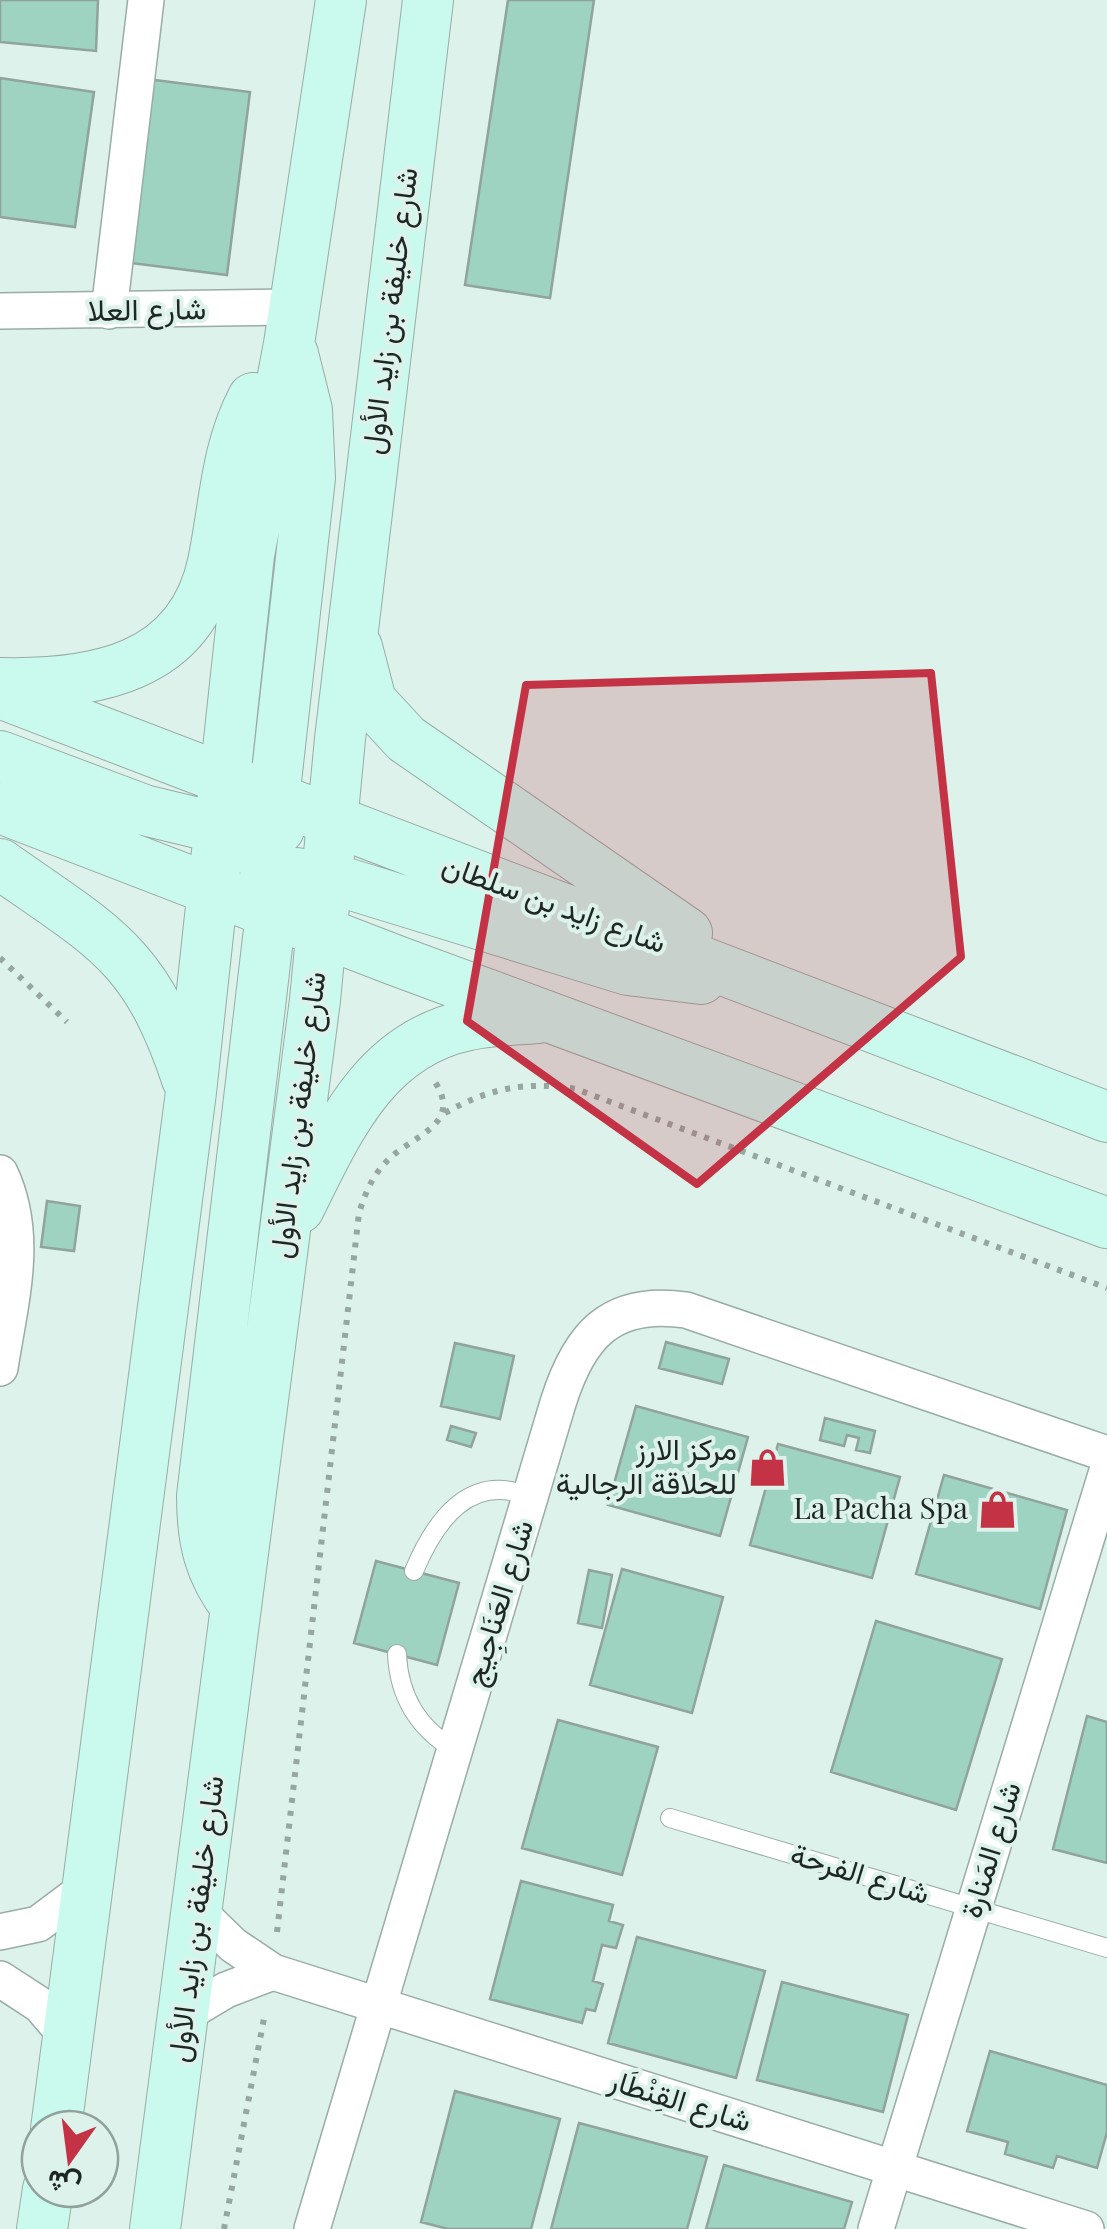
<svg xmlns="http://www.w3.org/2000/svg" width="1107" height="2229" font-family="'Playfair Display',Vazirmatn,serif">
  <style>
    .building { fill: #9ed2c1; stroke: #90a39c; stroke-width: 2.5 }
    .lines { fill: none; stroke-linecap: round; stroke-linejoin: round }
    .lane-casing { stroke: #99aca5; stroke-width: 20 }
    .street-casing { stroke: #99aca5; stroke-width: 38 }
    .secondary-casing { stroke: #99aca5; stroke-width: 52 }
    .path { stroke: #96a6a0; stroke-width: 6; stroke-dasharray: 5 8; stroke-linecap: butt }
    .lane { stroke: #fff; stroke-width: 18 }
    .street { stroke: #fff; stroke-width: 35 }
    .secondary { stroke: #caf9ed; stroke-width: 50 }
    .marked { fill: #c33345; fill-opacity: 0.2; stroke: #c33345; stroke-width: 8; stroke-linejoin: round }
    .labels { text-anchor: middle; stroke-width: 8; stroke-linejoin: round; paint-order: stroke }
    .street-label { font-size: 30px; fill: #1f2724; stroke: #ddf2ea }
    .poi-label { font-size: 30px; fill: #1f2724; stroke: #ddf2ea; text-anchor: end }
  </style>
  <rect width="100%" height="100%" fill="#ddf2ea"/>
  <path class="building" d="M 0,0 L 98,0 L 96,51 L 0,42 Z
    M 508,0 L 594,0 L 550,298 L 465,285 Z
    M 0,78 L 94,92 L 75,227 L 0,217 Z
    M 147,79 L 250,92 L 227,275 L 123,262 Z
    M 47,1201 L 80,1206 L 74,1251 L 41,1247 Z
    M 666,1342 L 729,1359 L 722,1384 L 659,1368 Z
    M 455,1343 L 514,1356 L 500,1419 L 441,1406 Z
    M 636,1406 L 748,1437 L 720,1536 L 608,1505 Z
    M 825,1418 L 875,1431 L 870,1453 L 856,1450 L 859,1438 L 847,1435 L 844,1446 L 820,1440 Z
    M 451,1426 L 476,1433 L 471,1447 L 447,1440 Z
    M 778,1444 L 900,1477 L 872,1578 L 750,1545 Z
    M 944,1475 L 1067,1510 L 1040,1609 L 916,1574 Z
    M 376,1561 L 459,1583 L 437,1665 L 354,1643 Z
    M 622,1569 L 723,1597 L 692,1713 L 590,1685 Z
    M 589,1570 L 612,1575 L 602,1628 L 578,1623 Z
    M 876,1621 L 1002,1659 L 956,1810 L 831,1772 Z
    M 1087,1716 L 1107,1722 L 1107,1863 L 1053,1849 Z
    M 558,1720 L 658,1747 L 622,1875 L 522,1848 Z
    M 521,1881 L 613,1905 L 609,1921 L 623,1925 L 616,1948 L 602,1945 L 593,1981 L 603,1984 L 595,2011 L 586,2009 L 582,2023 L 490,1999 Z
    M 637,1937 L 765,1971 L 736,2078 L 608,2043 Z
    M 782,1982 L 908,2015 L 883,2112 L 757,2080 Z
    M 990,2051 L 1107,2085 L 1107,2132 L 1097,2168 L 1057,2156 L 1053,2168 L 1005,2154 L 1008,2142 L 967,2131 Z
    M 455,2091 L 560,2119 L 531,2229 L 448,2229 L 421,2222 Z
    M 579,2123 L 707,2157 L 687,2229 L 551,2229 Z
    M 724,2165 L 852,2202 L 844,2229 L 706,2229 Z"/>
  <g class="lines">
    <defs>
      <path id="lane" d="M 414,1571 C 435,1521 470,1471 530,1497
        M 397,1654 C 399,1697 418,1728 455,1750
        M 670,1818 L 1107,1948"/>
      <path id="street" d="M 0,311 L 294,307
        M 109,311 L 146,0
        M 0,1173 C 30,1236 10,1302 0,1368
        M 197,1910 L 233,1945 L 273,1972 L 1086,2229
        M 0,1932 L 38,1924 L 90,1885
        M 0,1979 L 40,2005 L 69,2039
        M 184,2015 L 226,1990 L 273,1972
        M 312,2229 L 558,1403 C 579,1336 610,1299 686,1310 L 1107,1454
        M 876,2229 L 1107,1471"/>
      <path id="secondary" d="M 357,647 L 371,701 L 406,739 L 687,933
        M 1,683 C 93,685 191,669 213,562 C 225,505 225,451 253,398
        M 0,693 L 1107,1117
        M 0,756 L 144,810 L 247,835
        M 222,778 C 254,819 268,861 271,913 L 202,1496 C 202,1540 209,1572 236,1607
        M 0,808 L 397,961 L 1107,1223
        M 279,829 L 274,799 L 310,478 L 307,410 L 293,354
        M 0,864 C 103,937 145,952 187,1079
        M 296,873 L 326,877 L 628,970 L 701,979
        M 299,1208 C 338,1130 374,1044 469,1025 C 491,1020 515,1020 538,1018
        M 56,2129 L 191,1092 L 249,555 L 289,344 L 341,0
        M 42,2229 L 48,2189
        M 155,2229 L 315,1000 L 340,739 L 428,0"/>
    </defs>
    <use href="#lane" class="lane-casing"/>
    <use href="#street" class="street-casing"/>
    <use href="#secondary" class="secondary-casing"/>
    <path class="path" d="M 0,958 L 67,1022
      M 445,1113 C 489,1088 526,1081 576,1089 L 1107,1288
      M 277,1932 L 359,1213 C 366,1191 373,1174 390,1158 C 416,1134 462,1124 435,1082
      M 224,2229 L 265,2013"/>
    <use href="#lane" class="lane"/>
    <use href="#street" class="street"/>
    <use href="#secondary" class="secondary"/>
  </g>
  <path class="marked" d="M 931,673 L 961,957 L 697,1184 L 467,1021 L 526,685 Z"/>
  <defs>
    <symbol id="shop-bare" viewBox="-9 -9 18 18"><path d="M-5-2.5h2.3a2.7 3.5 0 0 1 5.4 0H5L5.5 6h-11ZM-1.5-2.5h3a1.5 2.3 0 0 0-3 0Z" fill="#c33345" stroke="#ddf2ea" stroke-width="2.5" paint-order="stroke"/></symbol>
  </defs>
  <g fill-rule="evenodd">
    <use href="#shop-bare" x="740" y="1440" width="55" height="55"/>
    <use href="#shop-bare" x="970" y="1482" width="55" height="55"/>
  </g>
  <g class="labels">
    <g class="street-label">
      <text transform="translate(147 310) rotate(-1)" y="10">شارع العلا</text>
      <text transform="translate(390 311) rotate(-83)" y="10">شارع خليفة بن زايد الأول</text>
      <text transform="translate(554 904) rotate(20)" y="10">شارع زايد بن سلطان</text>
      <text transform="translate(298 1115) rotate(-83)" y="10">شارع خليفة بن زايد الأول</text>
      <text transform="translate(499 1603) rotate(-73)" y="10">شارع العَنَاجِيج</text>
      <text transform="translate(991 1850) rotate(-73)" y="10">شارع المَنارة</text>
      <text transform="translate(860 1874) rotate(17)" y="10">شارع الفرحة</text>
      <text transform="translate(196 1919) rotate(-83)" y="10">شارع خليفة بن زايد الأول</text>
      <text transform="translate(680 2101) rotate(17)" y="10">شارع القِنْطَار</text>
    </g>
    <g class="poi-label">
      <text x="737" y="1460">مركز الارز<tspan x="737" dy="34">للحلاقة الرجالية</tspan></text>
      <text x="968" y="1519">La Pacha Spa</text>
    </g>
  </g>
  <g transform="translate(70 2159) rotate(194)"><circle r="48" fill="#ddf2ea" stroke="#91a19b" stroke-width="2.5"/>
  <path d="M0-8L18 38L0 25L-18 38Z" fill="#c33345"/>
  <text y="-15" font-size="28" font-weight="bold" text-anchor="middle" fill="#1f2724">ش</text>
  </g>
</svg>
